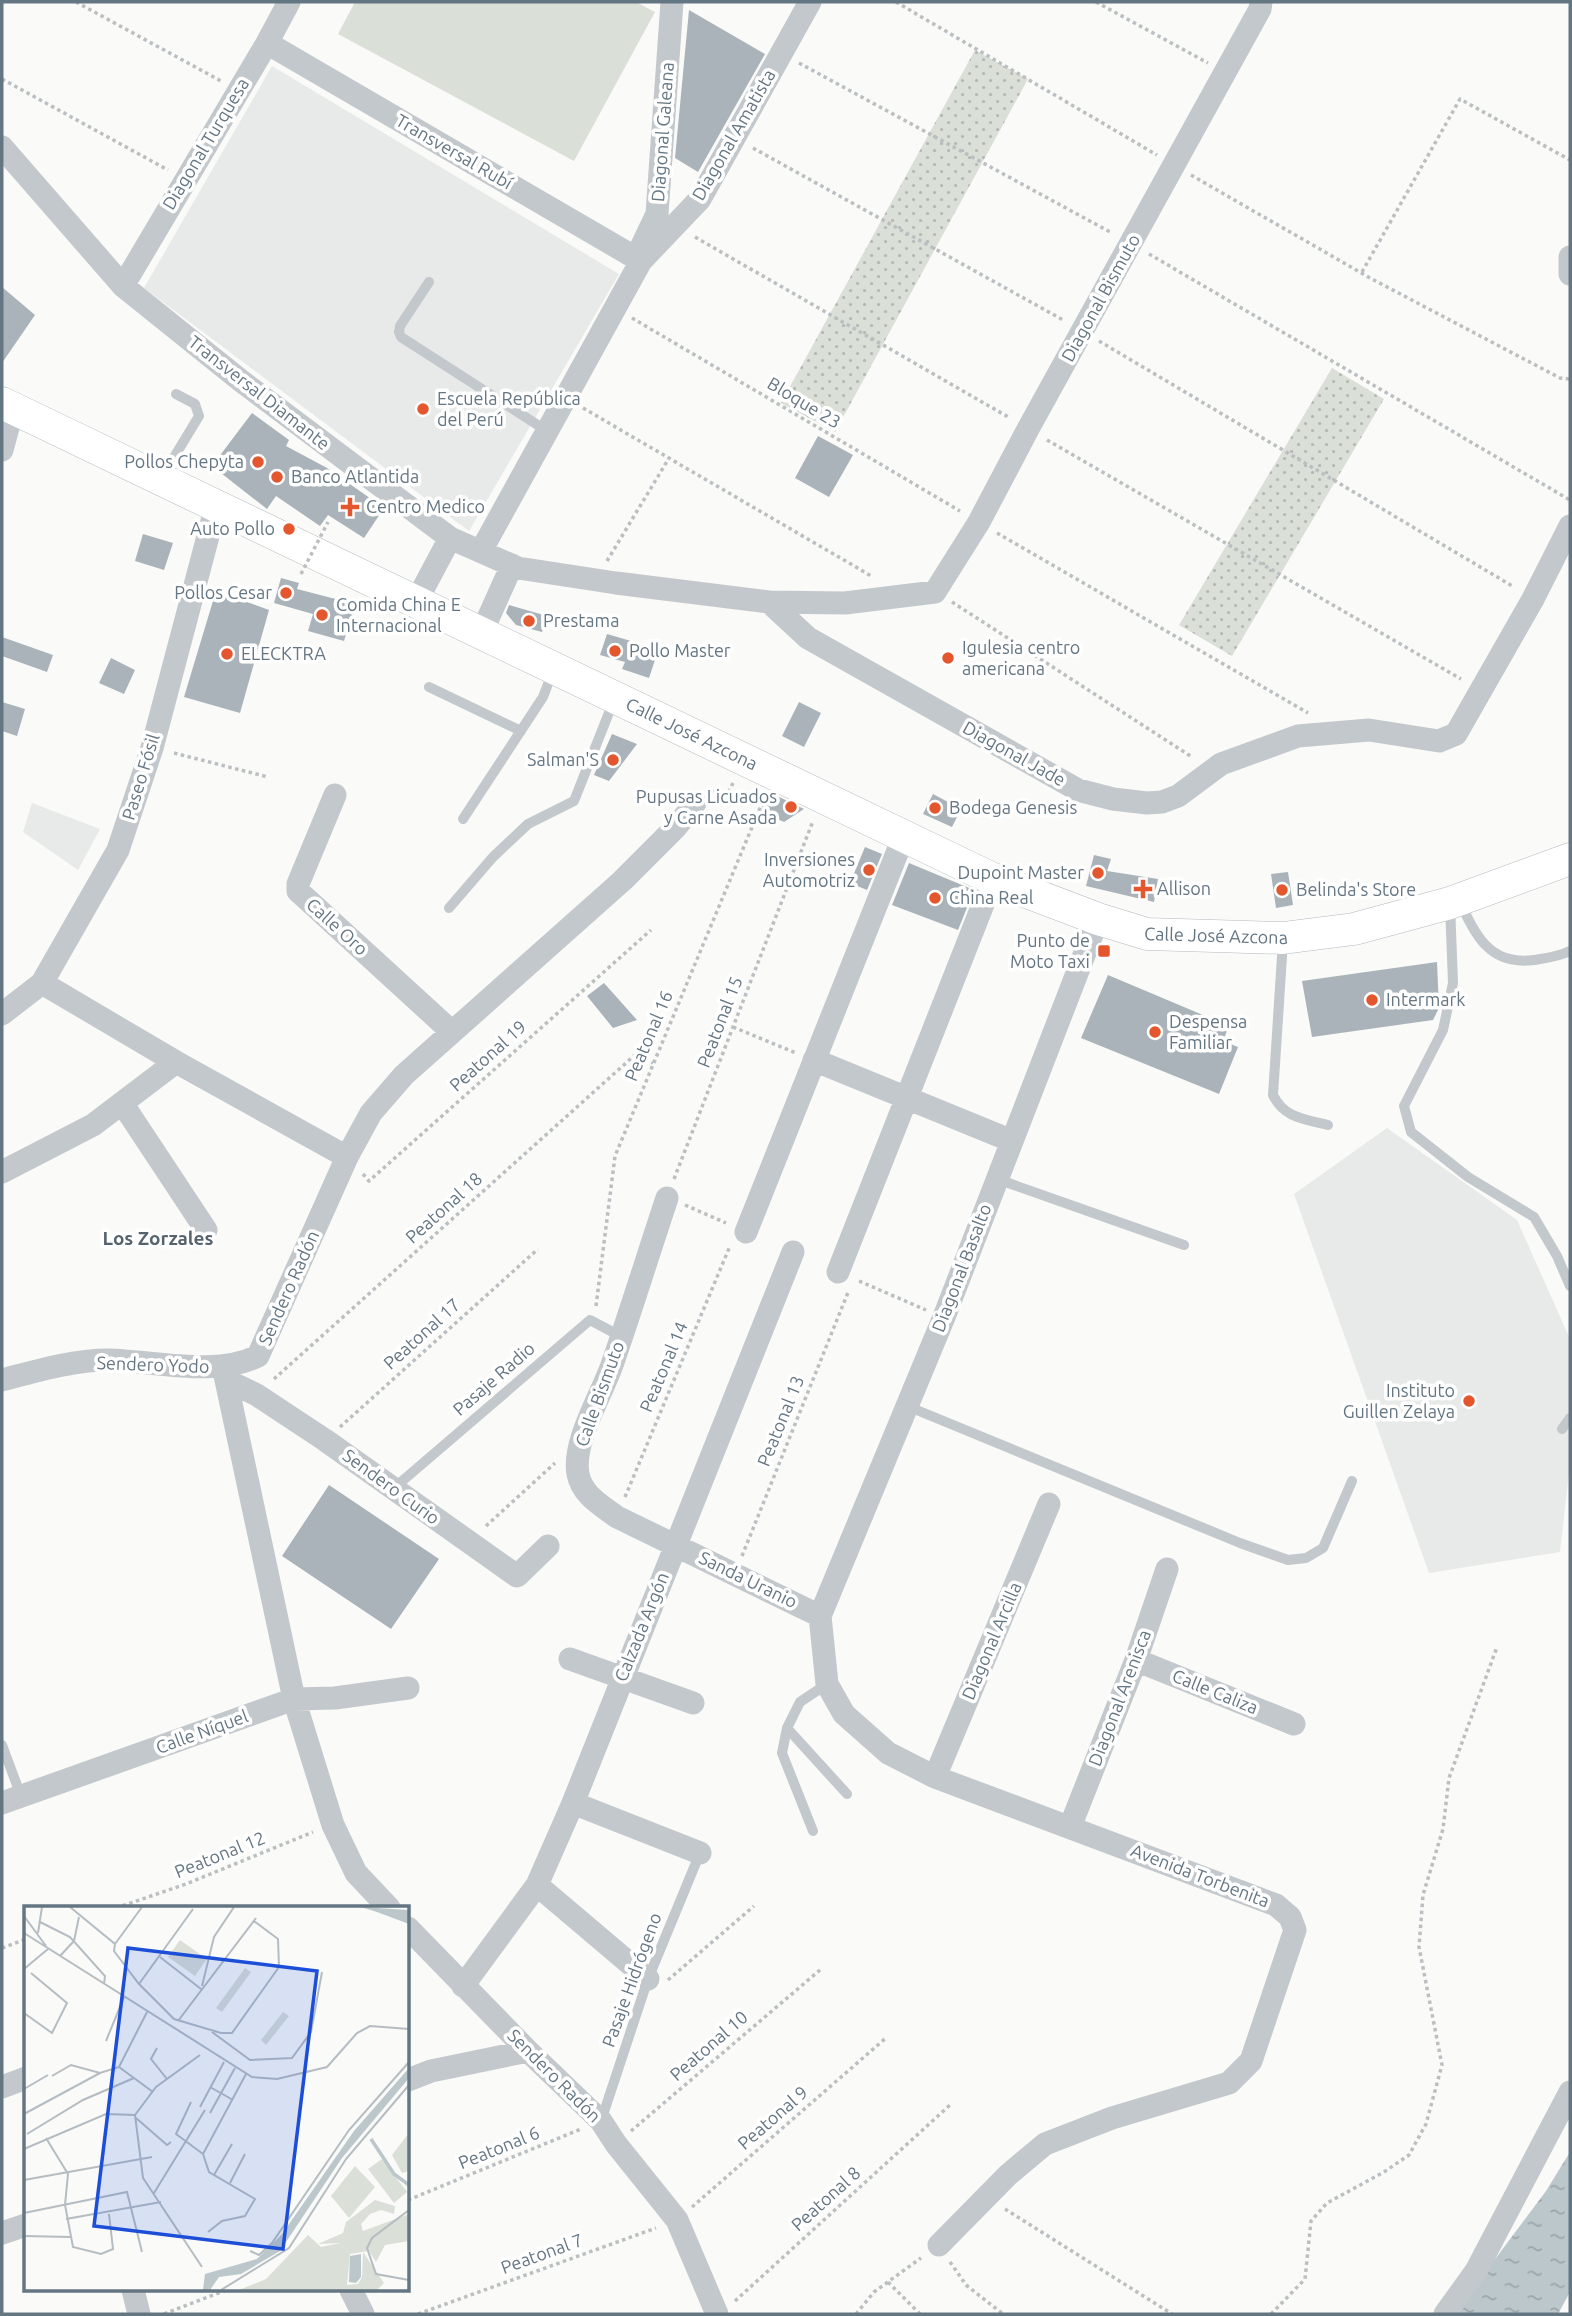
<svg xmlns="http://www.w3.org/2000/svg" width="1572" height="2316" font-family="Ubuntu,sans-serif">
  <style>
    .built { fill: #e8e9e9 }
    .park { fill: url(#park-dots) }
    .garden { fill: #dadfd7 }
    .water { fill: url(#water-ripples) }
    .building { fill: #aab3b9 }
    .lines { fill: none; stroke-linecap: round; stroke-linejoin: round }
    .secondary-casing { stroke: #b3babf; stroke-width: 33 }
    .path { stroke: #bbbfc2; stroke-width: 3.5; stroke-dasharray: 3.5 3.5; stroke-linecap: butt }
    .lane { stroke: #c3c8cc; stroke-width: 10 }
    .street { stroke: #c3c8cc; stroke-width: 23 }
    .secondary { stroke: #fff; stroke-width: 32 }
    .path-bridge { stroke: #bbbfc2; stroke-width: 3.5; stroke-dasharray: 3.5 3.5; stroke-linecap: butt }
    .poi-dot { fill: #e4572e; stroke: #fff; stroke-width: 2.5 }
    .labels { text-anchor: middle; stroke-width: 7; stroke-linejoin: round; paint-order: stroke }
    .street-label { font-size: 18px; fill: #657683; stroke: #fff }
    .poi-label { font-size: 18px; fill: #657683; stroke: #fff; text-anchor: start }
    .neighbourhood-label { font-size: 19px; font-weight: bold; fill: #57646e; stroke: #fff }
    .inset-river { fill: none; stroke: #bbc7cb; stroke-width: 3.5 }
    .inset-road { fill: none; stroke: #b5bdc2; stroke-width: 2 }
    .view { fill: #1d4ed8; fill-opacity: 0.15; stroke: #1d4ed8; stroke-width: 3.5 }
    .inset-edge { fill: none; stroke: #657683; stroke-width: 3.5 }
  </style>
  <defs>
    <pattern id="park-dots" width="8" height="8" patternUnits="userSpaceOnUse" patternTransform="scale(1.75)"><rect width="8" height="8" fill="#dadfd7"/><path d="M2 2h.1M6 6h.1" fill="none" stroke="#b4b9b4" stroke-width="1.8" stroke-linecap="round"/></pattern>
    <pattern id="water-ripples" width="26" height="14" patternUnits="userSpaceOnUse" patternTransform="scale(1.75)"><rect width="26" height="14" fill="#bbc7cb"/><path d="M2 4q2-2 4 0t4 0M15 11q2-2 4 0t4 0" fill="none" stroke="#9ca6aa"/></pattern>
  </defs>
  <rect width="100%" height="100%" fill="#fafaf8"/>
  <path class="built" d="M 272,66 L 619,274 L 469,531 L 144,288 Z
    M 32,803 L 100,829 L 78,870 L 23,832 Z
    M 1387,1128 L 1517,1220 L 1570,1339 L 1570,1464 L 1560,1552 L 1429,1573 L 1294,1194 Z"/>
  <path class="park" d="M 975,50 L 1028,79 L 835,432 L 781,403 Z
    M 1332,368 L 1384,399 L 1232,656 L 1179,625 Z"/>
  <path class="garden" d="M 355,2 L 636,2 L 655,12 L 574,161 L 338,34 Z"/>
  <path class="water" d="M 1570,2152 L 1570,2292 L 1558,2314 L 1454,2314 L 1546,2191 Z"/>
  <path class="building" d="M 689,10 L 765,54 L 698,172 L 675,158 Z
    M 2,287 L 35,315 L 2,363 Z
    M 252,413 L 289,440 L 286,446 L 327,468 L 384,508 L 364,538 L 328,515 L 320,526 L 276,496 L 267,509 L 212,466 Z
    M 818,436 L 853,455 L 829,497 L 795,478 Z
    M 143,534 L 173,543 L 164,570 L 135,561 Z
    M 281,578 L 299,583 L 297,589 L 355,604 L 344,641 L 308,631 L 313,614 L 274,603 Z
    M 216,591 L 269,610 L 240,713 L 184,697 Z
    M 509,605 L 547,616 L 542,632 L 516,625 L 506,613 Z
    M 607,634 L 631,641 L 629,651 L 630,648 L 656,657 L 649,678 L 622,669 L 625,662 L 600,655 Z
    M 2,637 L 53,655 L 47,672 L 2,656 Z
    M 111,658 L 135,670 L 124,694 L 99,683 Z
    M 2,702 L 25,709 L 17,736 L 2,731 Z
    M 799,702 L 821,713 L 804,747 L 782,736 Z
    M 612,734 L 637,744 L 609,781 L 594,775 Z
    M 769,792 L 804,809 L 784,822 L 760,811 Z
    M 933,794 L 961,809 L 952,827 L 923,814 Z
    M 865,847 L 882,854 L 867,890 L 850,883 Z
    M 1094,855 L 1111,859 L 1107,871 L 1158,879 L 1154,902 L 1086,886 Z
    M 909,863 L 974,890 L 958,930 L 892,905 Z
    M 1288,872 L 1293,905 L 1276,908 L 1271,874 Z
    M 1437,962 L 1439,1008 L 1433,1020 L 1312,1037 L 1302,981 Z
    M 1108,975 L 1229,1026 L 1223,1041 L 1238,1047 L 1219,1094 L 1081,1038 Z
    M 604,983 L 637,1020 L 613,1028 L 587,996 Z
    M 329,1485 L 439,1559 L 391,1629 L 282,1556 Z"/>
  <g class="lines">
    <defs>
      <g id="secondary">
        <path id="s1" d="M 2,403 L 993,879 L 1098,919 L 1147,934 L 1283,938 L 1354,929 L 1450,903 L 1570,859"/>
      </g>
    </defs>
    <use href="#secondary" class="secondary-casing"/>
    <path class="path" d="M 76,2 L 221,81
      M 896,2 L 1157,155
      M 1096,2 L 1208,63
      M 799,63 L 1112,233
      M 2,79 L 168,170
      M 753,148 L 1065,321
      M 1191,175 L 1370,278 L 1560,378 L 1570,379
      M 695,237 L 1010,418
      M 1149,254 L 1570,500
      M 1362,272 L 1460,99 L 1570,160
      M 632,318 L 960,511
      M 1099,341 L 1514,587
      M 583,408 L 873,577
      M 1047,440 L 1461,679
      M 997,533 L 1308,713
      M 607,561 L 669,458
      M 952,602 L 1192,757
      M 174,753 L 268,777
      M 712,790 L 726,797 L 733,783
      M 733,1027 L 796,1053
      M 363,1174 L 369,1181 L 651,930
      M 674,1179 L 813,821
      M 685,1205 L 726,1223
      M 859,1281 L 926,1310
      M 596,1306 L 615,1156 L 765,796
      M 274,1379 L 636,1054 L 653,1063
      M 340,1427 L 538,1249
      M 625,1497 L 730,1246
      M 486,1526 L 555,1463
      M 742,1556 L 849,1290
      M 116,1908 L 186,1884 L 313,1832
      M 2,1948 L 26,1939
      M 668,1980 L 754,1906
      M 631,2131 L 820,1970
      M 408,2200 L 581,2129
      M 692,2207 L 887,2037
      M 1005,2209 L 1172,2314
      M 950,2262 L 966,2285 L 1003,2314
      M 888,2282 L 920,2314
      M 735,2301 L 950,2105
      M 164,2314 L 226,2290
      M 418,2314 L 656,2228
      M 856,2314 L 874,2292 L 921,2258
      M 1271,2314 L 1305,2279 L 1311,2221 L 1327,2203 L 1384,2172 L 1409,2155 L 1426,2124 L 1442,2065 L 1419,1947 L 1423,1895 L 1443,1829 L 1449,1778 L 1497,1647"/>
    <path class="lane" d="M 429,282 L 400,326 L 399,332 L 401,337 L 547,431
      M 162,477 L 199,416 L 195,404 L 176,394
      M 429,687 L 521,731
      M 463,819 L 543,697 L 553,671
      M 1460,902 C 1476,936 1490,966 1534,960 C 1547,958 1558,957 1570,951
      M 1450,905 L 1453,983 L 1443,1030 L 1404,1106 L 1411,1132 L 1468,1177 L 1534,1217 L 1557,1256 L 1570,1286
      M 449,908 L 493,857 L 528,824 L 574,801 L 614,700
      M 1283,941 L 1273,1095 C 1284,1118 1304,1119 1328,1125
      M 997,1179 L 1184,1245
      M 907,1406 L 1240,1543 L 1288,1560 L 1306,1558 L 1323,1548 L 1352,1481
      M 1562,1429 L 1570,1418
      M 394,1488 L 590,1320 L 622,1337
      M 787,1728 L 847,1794
      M 2,1745 L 21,1796
      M 813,1831 L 782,1753 L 787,1728 L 800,1702 L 827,1684
      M 601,2121 L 648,1979 L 700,1853"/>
    <path class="street" d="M 267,43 L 641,261
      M 2,147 L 123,286 L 240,380 L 450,538 L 518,568 L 616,583 L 769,602 L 845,603 L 935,592 L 979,522 L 1028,429 L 1260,9 L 1261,2
      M 637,256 L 657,214 L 672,2
      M 1570,257 L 1570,274
      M 123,286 L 267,43 L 289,2
      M 2,450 L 13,409
      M 481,551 L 641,261 L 700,199 L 810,2
      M 416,602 L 450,538
      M 769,602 L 808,638 L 1078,790 L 1113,799 L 1147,803 L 1162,802 L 1178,796 L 1221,764 L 1298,736 L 1369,730 L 1439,741 L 1456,734 L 1533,599 L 1570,526
      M 481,634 L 512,565
      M 335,795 L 298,884 L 298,891 L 452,1032
      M 42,983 L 176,1062 L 347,1157
      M 2,1014 L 42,983 L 118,850 L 152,748 L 216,506
      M 814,1060 L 1012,1141
      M 122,1103 L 206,1230
      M 2,1172 L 93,1125 L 176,1062
      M 667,1198 C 649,1252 632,1307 613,1362 C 603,1393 572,1441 578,1474 C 582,1495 601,1505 617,1517 L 820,1616
      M 746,1232 L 903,838
      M 838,1272 L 993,879
      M 223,1366 L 294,1699 L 333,1825 L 356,1873 L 389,1908
      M 2,1380 C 36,1371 73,1360 108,1360 C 155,1361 216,1377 258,1356 L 347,1157 L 371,1113 L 404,1075 L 622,881 L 677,826 L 695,803
      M 226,1380 L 257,1395 L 325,1440 L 517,1576 L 548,1546
      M 570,1659 L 693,1703
      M 1136,1660 L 1294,1724
      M 935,1777 L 1049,1504
      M 2,1803 L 294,1699 L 335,1698 L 408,1688
      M 573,1803 L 700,1853
      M 1070,1827 L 1136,1660 L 1167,1569
      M 537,1885 L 648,1979
      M 408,1928 L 528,2051 L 601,2121 L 616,2144 L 677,2220 L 717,2314
      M 463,1986 L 537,1885 L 573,1803 L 793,1252
      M 408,2080 L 431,2071 L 528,2051
      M 2,2087 L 26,2078
      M 2,2233 L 26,2225
      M 939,2245 L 1008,2175 L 1045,2144 L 1112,2118 L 1229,2083 L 1251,2061 L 1295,1930 L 1290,1917 L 1276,1905 L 935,1777 L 888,1753 L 844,1714 L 827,1684 L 820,1616 L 944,1317 L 1098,919
      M 133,2290 L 139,2314
      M 351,2290 L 363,2314
      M 1445,2314 L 1476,2271 L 1570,2092"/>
    <use href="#secondary" class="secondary"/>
    <path class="path-bridge" d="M 301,574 L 328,522"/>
  </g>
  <g class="poi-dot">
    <circle cx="423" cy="409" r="7"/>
    <circle cx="258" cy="462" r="7"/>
    <circle cx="277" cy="477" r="7"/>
    <path d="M346.5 496.5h7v7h7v7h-7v7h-7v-7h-7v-7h7z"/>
    <circle cx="289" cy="529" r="7"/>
    <circle cx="286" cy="593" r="7"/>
    <circle cx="322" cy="615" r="7"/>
    <circle cx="529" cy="621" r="7"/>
    <circle cx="615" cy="651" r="7"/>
    <circle cx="227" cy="654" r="7"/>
    <circle cx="948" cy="658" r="7"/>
    <circle cx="613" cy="760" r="7"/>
    <circle cx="791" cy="807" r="7"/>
    <circle cx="935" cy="808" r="7"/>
    <circle cx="869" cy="870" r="7"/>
    <circle cx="1098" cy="873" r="7"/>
    <path d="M1139.5 878.5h7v7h7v7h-7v7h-7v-7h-7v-7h7z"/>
    <circle cx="1282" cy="890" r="7"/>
    <circle cx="935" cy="898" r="7"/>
    <rect x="1097" y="944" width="14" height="14" rx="3.5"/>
    <circle cx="1372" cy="1000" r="7"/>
    <circle cx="1155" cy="1032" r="7"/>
    <circle cx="1469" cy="1401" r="7"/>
  </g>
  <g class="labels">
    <g class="street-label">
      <text transform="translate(663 132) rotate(-86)" y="6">Diagonal Galeana</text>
      <text transform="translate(734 135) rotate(-60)" y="6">Diagonal Amatista</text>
      <text transform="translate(206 144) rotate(-59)" y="6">Diagonal Turquesa</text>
      <text transform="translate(454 152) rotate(30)" y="6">Transversal Rubí</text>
      <text transform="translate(1101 298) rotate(-61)" y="6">Diagonal Bismuto</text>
      <text transform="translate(259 393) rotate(38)" y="6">Transversal Diamante</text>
      <text transform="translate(804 403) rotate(31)" y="6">Bloque 23</text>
      <text dy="6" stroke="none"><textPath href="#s1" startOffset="765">Calle José Azcona</textPath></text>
      <text transform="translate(1014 754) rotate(29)" y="6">Diagonal Jade</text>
      <text transform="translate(141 777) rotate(-73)" y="6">Paseo Fósil</text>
      <text transform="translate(337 927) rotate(42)" y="6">Calle Oro</text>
      <text dy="6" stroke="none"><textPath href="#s1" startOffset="1332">Calle José Azcona</textPath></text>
      <text transform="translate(720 1022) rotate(-69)" y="6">Peatonal 15</text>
      <text transform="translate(649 1036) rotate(-67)" y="6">Peatonal 16</text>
      <text transform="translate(488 1056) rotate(-42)" y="6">Peatonal 19</text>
      <text transform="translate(444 1208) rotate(-42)" y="6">Peatonal 18</text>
      <text transform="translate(962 1268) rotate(-69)" y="6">Diagonal Basalto</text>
      <text transform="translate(289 1288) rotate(-66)" y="6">Sendero Radón</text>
      <text transform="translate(422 1334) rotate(-42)" y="6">Peatonal 17</text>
      <text transform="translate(153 1365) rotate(2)" y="6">Sendero Yodo</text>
      <text transform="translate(664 1367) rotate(-67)" y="6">Peatonal 14</text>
      <text transform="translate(494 1379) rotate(-41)" y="6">Pasaje Radio</text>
      <text transform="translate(600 1394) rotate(-70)" y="6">Calle Bismuto</text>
      <text transform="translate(781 1421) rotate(-68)" y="6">Peatonal 13</text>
      <text transform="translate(391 1487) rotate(36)" y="6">Sendero Curio</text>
      <text transform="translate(748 1580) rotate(26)" y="6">Sanda Uranio</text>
      <text transform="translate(642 1627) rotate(-68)" y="6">Calzada Argón</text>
      <text transform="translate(992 1641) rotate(-67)" y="6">Diagonal Arcilla</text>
      <text transform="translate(1215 1692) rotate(22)" y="6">Calle Caliza</text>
      <text transform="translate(1120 1698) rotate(-69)" y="6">Diagonal Arenisca</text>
      <text transform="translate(202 1732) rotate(-20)" y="6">Calle Níquel</text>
      <text transform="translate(220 1855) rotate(-22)" y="6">Peatonal 12</text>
      <text transform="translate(1200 1876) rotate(21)" y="6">Avenida Torbenita</text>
      <text transform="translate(632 1980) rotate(-70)" y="6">Pasaje Hidrógeno</text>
      <text transform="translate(709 2046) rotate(-41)" y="6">Peatonal 10</text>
      <text transform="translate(554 2076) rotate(45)" y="6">Sendero Radón</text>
      <text transform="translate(773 2118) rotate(-41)" y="6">Peatonal 9</text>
      <text transform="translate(499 2148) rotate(-22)" y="6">Peatonal 6</text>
      <text transform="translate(826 2199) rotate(-42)" y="6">Peatonal 8</text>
      <text transform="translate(542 2254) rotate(-20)" y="6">Peatonal 7</text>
    </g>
    <g class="poi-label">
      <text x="437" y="405">Escuela República<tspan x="437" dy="21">del Perú</tspan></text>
      <text x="244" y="468" text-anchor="end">Pollos Chepyta</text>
      <text x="291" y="483">Banco Atlantida</text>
      <text x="366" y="513">Centro Medico</text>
      <text x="275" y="535" text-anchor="end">Auto Pollo</text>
      <text x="272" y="599" text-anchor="end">Pollos Cesar</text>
      <text x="336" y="611">Comida China E<tspan x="336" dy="21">Internacional</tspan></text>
      <text x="543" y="627">Prestama</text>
      <text x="962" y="654">Igulesia centro<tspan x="962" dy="21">americana</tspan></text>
      <text x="629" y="657">Pollo Master</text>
      <text x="241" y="660">ELECKTRA</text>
      <text x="599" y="766" text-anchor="end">Salman'S</text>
      <text x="777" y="803" text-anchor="end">Pupusas Licuados<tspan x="777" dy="21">y Carne Asada</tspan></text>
      <text x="949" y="814">Bodega Genesis</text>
      <text x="855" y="866" text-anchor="end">Inversiones<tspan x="855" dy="21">Automotriz</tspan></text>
      <text x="1084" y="879" text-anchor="end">Dupoint Master</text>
      <text x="1157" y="895">Allison</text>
      <text x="1296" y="896">Belinda's Store</text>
      <text x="949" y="904">China Real</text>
      <text x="1090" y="947" text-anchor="end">Punto de<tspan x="1090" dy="21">Moto Taxi</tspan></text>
      <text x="1386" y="1006">Intermark</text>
      <text x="1169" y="1028">Despensa<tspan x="1169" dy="21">Familiar</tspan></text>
      <text x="1455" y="1397" text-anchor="end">Instituto<tspan x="1455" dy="21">Guillen Zelaya</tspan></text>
    </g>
    <g class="neighbourhood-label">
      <text x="158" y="1245">Los Zorzales</text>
    </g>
  </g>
  <g transform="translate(24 1906)">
    <rect width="385" height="385" fill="#fafaf8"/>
    <path d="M 284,329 L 297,341 L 317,337 L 326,348 L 323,379 L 334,378 L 338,371 L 339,346 L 360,377 L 353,384 L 215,384 L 242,373 Z" fill="#dadfd7"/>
    <path d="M 351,294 L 371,300 L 370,308 L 357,304 L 346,308 L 337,318 L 339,325 L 385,308 L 385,335 L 361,339 L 352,356 L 345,345 L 326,348 L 317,337 L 294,338 L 319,327 L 322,316 Z" fill="#dadfd7"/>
    <path d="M 221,62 L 227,66 L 198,106 L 192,102 ZM 259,106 L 265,110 L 242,139 L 237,134 ZM 385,227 L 385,265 L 378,267 L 368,249 Z" fill="#dadfd7"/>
    <path d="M 156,34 L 183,53 L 171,70 L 144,51 ZM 358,253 L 383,286 L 370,297 L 344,263 ZM 331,260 L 351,281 L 325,312 L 307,290 Z" fill="#dadfd7"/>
    <path d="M 337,1 L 385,4 L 385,18 L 353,6 ZM 385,162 L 385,172 L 318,252 L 256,345 L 217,368 L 195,371 L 186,384 L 179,384 L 181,368 L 233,353 L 258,328 L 330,225 ZM 337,348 L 337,371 L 332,377 L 325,376 L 326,350 Z" fill="#bbc7cb"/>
    <path class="inset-river" d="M 347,233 L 370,268 L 385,279"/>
    <path class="inset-road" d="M 46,1 L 91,38 L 90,45 L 115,78 L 150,113 L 197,127 L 208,127 L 255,61 L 254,33 L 230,15M 0,10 L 22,40M 16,16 L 46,31 L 81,70 L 80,78M 0,27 L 228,171 L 253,173 L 303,161 L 333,127 L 346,120 L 385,123M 14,27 L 18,1M 91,38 L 118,1M 36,50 L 50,35 L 55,11M 136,51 L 177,83M 0,63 L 24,43M 115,78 L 169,3M 178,80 L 190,31 L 210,1M 0,107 L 28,127 L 43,97 L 7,67M 154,115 L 232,12M 188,126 L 226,154 L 268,152 L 287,126 L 298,66M 82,135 L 100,91M 133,142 L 127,153 L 143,173M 95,161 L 129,186M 28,170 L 47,159 L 76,167 L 95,161 L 123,106M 186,181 L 209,194M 0,183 L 24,169M 167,196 L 152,228 L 179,248M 176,201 L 200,156M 186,207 L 211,162M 0,208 L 76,167M 111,209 L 119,272 L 178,361M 111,209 L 132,181 L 176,149M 112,212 L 143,239 L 147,236M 3,228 L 59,194 L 110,172M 22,232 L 44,268 L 41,299 L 49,341 L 77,348 L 89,343 L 85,308M 0,243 L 82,208 L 111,209M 179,248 L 185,266 L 231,293 L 221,310 L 198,315 L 184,326M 179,248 L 222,168M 190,269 L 208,238M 0,274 L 128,251M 206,277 L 221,248M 130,287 L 181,204M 385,304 L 348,332 L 343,342 L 352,368 L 385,374M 0,307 L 103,286 L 118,346M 42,313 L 137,296M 0,330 L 46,331M 226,345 L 235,349 L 248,337 L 325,224 L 385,156M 197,384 L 265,342 L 322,253 L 385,179"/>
    <path class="view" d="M 104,42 L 293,65 L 259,343 L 70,320 Z"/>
    <rect width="385" height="385" class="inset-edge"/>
  </g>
  <rect width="1572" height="2316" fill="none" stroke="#657683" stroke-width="7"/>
</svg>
